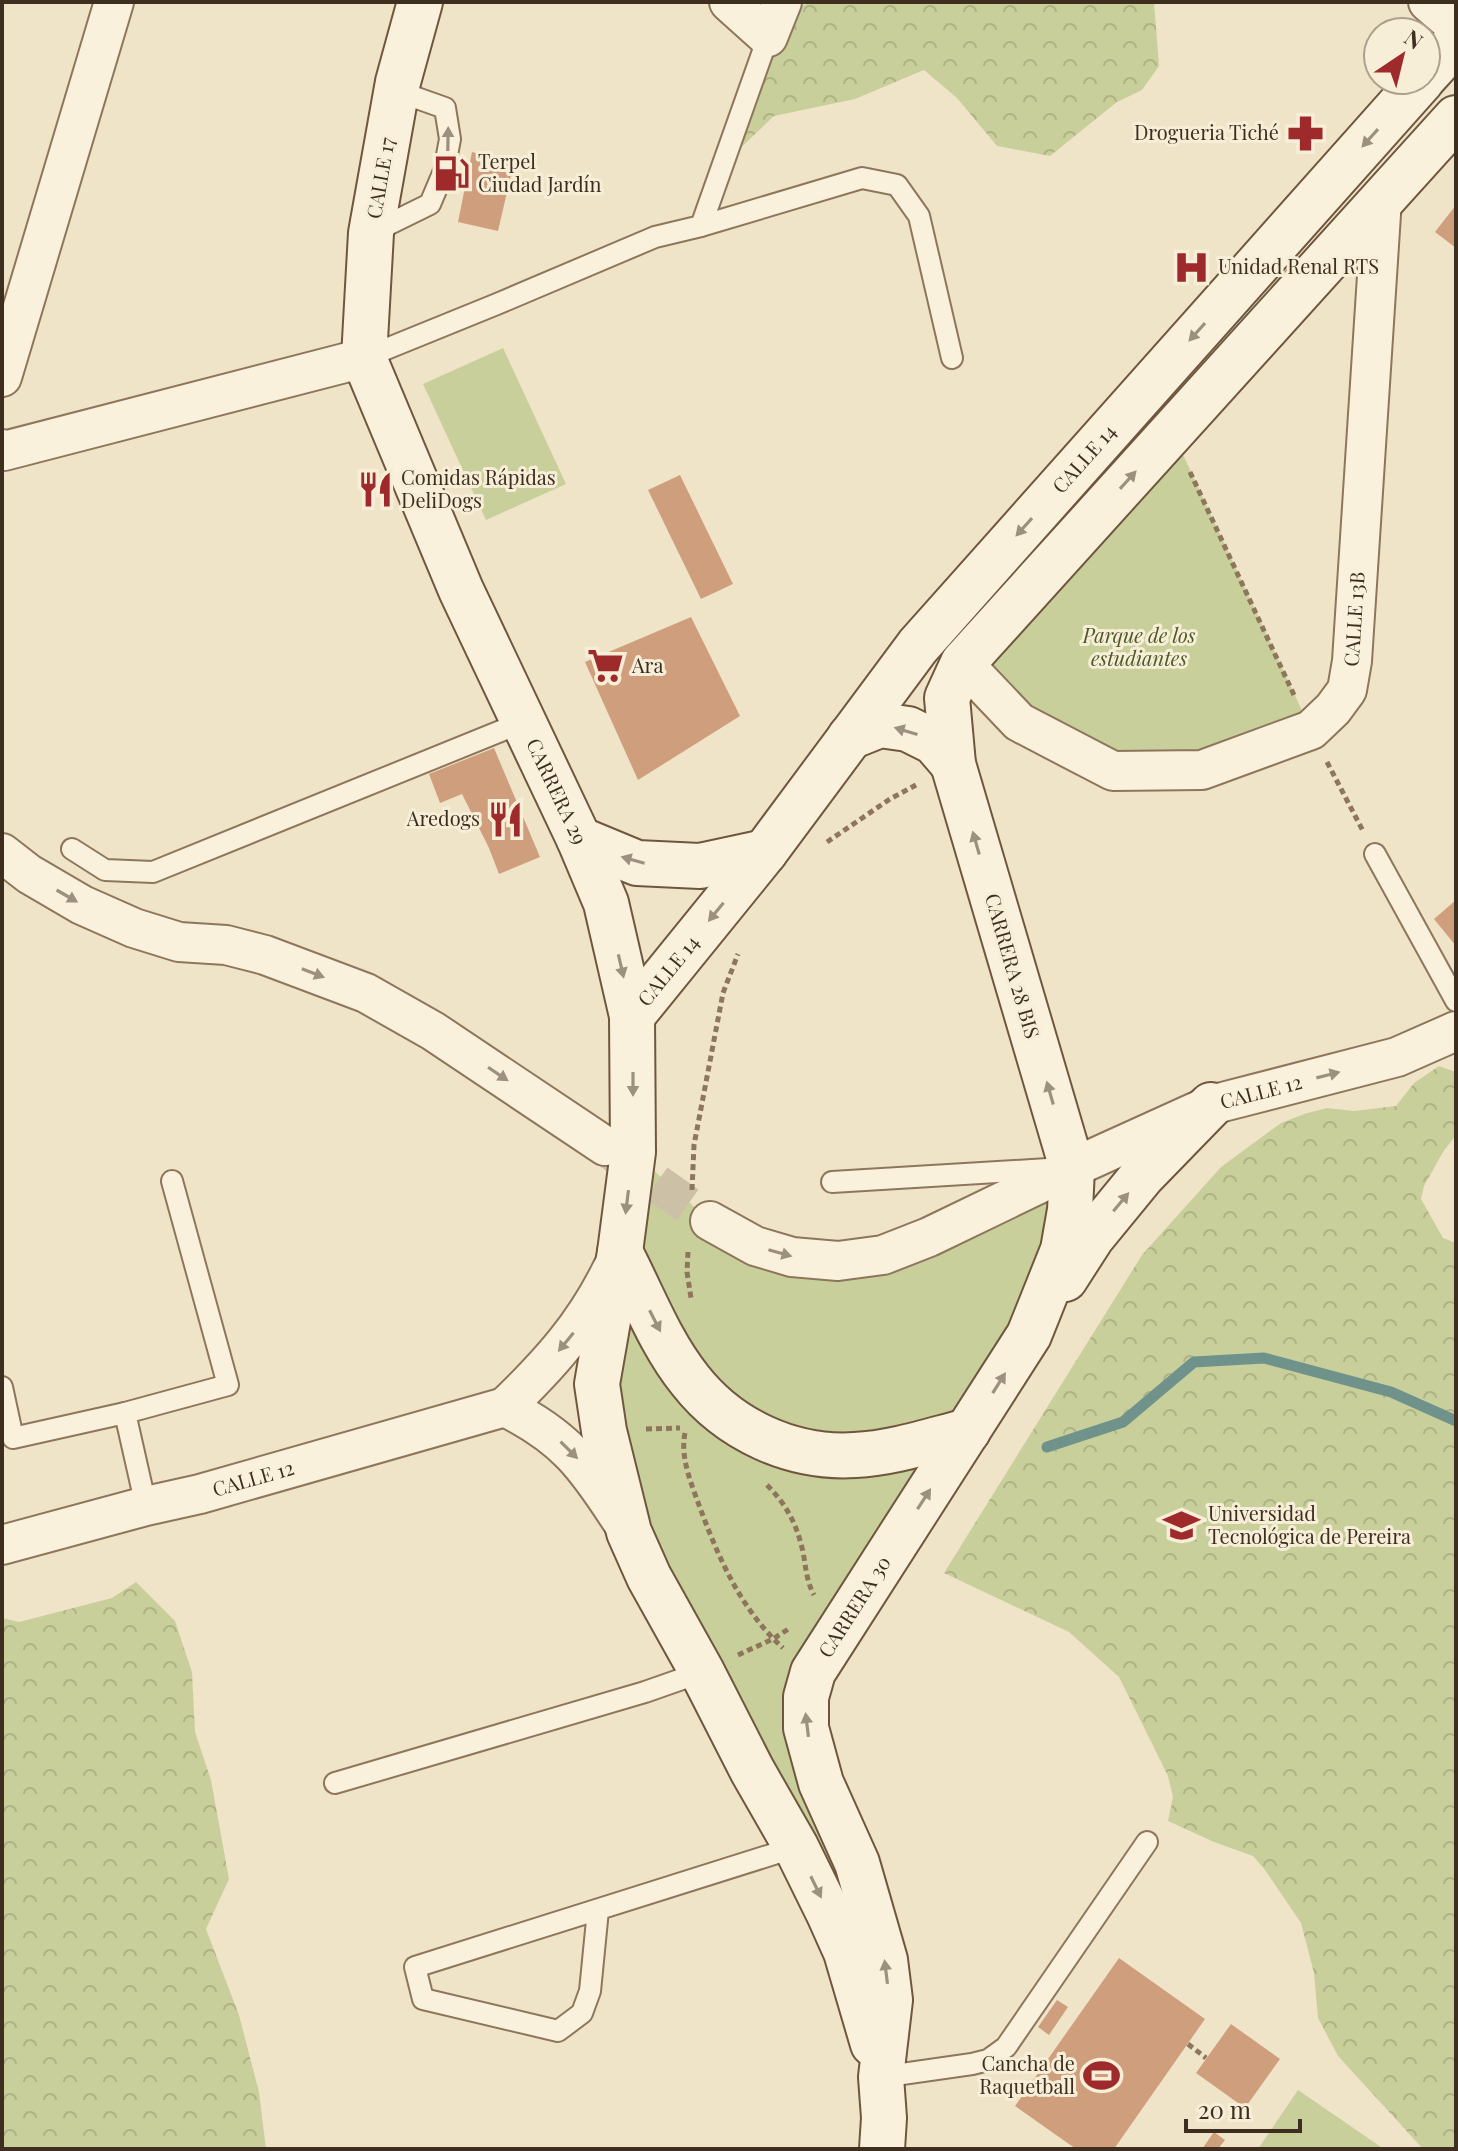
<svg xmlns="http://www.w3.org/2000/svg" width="1458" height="2151" font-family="'Playfair Display',serif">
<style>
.forest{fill:url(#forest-crowns)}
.park{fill:#c9cf9b}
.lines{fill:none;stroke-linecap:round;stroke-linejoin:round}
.stream{stroke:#6f938a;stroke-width:11}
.building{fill:#cf9f7d}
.street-tunnel{stroke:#ccc0a6;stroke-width:38;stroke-dasharray:38 19;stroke-linecap:butt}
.lane-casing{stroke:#8d765c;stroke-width:24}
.street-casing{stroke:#8d765c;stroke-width:42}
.secondary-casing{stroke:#6f573f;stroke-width:48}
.path{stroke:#8d765c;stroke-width:5;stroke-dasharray:6 4;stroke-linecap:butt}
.lane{stroke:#faf1dc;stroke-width:20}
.street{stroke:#faf1dc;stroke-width:38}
.secondary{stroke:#faf1dc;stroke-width:44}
.oneway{fill:#9c907e}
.labels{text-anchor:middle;stroke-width:6;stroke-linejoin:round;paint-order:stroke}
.poi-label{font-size:20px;fill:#3d2e20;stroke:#f7eed8;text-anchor:start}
.street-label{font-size:20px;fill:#3d2e20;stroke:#f7eed8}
.park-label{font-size:20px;font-style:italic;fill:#4d5a26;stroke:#f7eed8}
</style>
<defs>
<pattern id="forest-crowns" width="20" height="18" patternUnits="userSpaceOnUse" patternTransform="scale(2)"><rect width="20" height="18" fill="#c9cf9b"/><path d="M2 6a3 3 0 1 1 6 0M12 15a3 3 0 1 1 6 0" fill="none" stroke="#aeb285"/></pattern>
</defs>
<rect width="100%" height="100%" fill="#f0e4c8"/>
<g class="forest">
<polygon points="811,2 1154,2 1159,66 1142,90 1117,102 1050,156 997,146 957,98 924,70 855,99 774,116 709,178 725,126 763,32 790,11"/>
<polygon points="1439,1066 1456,1072 1456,1135 1443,1152 1424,1186 1421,1199 1443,1238 1456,1243 1456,2149 1423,2149 1338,2056 1318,2018 1314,1973 1301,1923 1265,1870 1253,1856 1214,1842 1168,1821 1173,1797 1168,1776 1119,1677 1069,1632 944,1573 1142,1255 1221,1167 1281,1123 1304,1114 1327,1108 1354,1111 1396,1106 1414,1083"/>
<polygon points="136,1582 175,1621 192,1672 195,1732 211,1780 229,1879 206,1929 239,2015 259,2092 266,2149 2,2149 2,1618 19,1622 112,1598"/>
</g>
<g class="park">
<polygon points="503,348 566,484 486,520 423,384"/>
<polygon points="1172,431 1311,730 1113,771 963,663"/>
<polygon points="633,1152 710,1221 838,1261 1072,1168 1063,1250 813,1672 890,2000 649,1577 606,1323"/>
<polygon points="1298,2090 1384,2149 1258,2149"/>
</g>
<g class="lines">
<polyline class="stream" points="1047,1447 1123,1422 1194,1362 1264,1358 1391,1392 1456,1421"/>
</g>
<g class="building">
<polygon points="472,152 514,162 498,231 458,222"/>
<polygon points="1456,205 1456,248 1435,232"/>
<polygon points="680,475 733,584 701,599 648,490"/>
<polygon points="691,617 740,716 638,780 585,662"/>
<polygon points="494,748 540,857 499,874 489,848 462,794 440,803 429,774"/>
<polygon points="1456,900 1456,946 1434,919"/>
<polygon points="1119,1958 1205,2019 1114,2149 1076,2149 1015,2106"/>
<polygon points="1057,2000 1068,2007 1049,2035 1038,2027"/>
<polygon points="1231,2024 1280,2059 1245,2108 1196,2073"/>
<polygon points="1214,2132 1225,2140 1218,2149 1202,2149"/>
</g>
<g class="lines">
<polyline class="street-tunnel" points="610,1150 710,1221"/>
<defs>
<g id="lane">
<polyline points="701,226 862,178 897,185 919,216 952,358"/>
<polyline points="371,233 430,204 444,171 450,139 445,108 397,91"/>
<polyline points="364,358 497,304 655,237 701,226 768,37"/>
<polyline points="72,849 105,870 153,872 523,722"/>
<polyline points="1375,854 1456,1001"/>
<polyline points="832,1182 1048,1169"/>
<polyline points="2,1387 13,1438 125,1413 146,1506"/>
<polyline points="125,1413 228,1385 172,1181"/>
<polyline points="335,1783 645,1692 702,1672"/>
<polyline points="598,1910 590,1991 582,2013 558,2031 423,1999 415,1967 796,1847"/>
<polyline points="881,2077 972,2064 988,2060 1006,2047 1147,1842"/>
</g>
<g id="street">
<polyline points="729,2 768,37 782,2"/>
<polyline points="1428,2 1456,26"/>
<polyline points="2,377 114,2"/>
<polyline points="2,449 4,451 364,358"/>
<path id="s1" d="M963,663L1019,722L1113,771L1202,770L1311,730L1333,709L1347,690L1352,661L1382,199"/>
<polyline points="2,853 29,874 82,905 134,928 179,942 226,945 265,955 366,993 433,1031 605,1146"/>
<path id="s2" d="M710,1221L755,1246L792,1257L838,1261L883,1255L929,1237L1072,1168L1211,1105L1397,1057L1456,1031"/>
<path d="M505,1407C565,1437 585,1464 621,1520"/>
<path id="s3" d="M2,1545L146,1506L200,1494L505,1407C549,1365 585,1325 612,1269"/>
</g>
<g id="secondary">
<path id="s4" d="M420,2L398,82L371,233L364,358L461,590L579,839L606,903L632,1016L633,1152L620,1252L597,1384L604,1431L629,1532L649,1577L702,1672L752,1770L796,1847L829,1914L846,1952L873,2044"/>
<polyline points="1426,75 1456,42"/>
<polyline points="850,737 880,725 908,729 934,742 953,764"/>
<polyline points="579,839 637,863 700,866 765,852"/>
<path id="s5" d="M632,1016L765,852L918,646L1422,80"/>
<path d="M620,1252C642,1294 660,1343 690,1380C729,1430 792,1459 855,1455C894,1453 932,1440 968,1431"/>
<polyline points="1065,1279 1092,1237 1142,1176 1211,1105"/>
<path id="s6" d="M882,2149L884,2118L881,2077L890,2000L885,1960L857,1863L821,1783L806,1728V1697L813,1672L1029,1335L1063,1250L1070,1210L1072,1168L953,764L947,698L963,663L1456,118"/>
</g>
</defs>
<use href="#lane" class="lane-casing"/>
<use href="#street" class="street-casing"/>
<use href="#secondary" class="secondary-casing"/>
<g class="path">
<polyline points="1190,472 1294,695"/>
<polyline points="1327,762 1363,831"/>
<polyline points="827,842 890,799 916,785"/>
<polyline points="692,1190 694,1145 723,993 738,954"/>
<polyline points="688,1252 687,1272 691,1298"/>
<polyline points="646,1429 680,1428"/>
<path d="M685,1433C680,1457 691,1483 699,1505C718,1557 741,1610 783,1648"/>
<path d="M767,1485C787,1505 797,1525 803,1552C806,1567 806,1580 814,1595"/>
<polyline points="738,1655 773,1639 790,1628"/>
<polyline points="1188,2044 1206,2058"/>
</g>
<use href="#lane" class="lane"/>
<use href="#street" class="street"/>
<use href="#secondary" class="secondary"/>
</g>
<defs><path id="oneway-solid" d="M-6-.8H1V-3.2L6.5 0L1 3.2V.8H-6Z" transform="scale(2)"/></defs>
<g class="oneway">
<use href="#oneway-solid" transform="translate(1370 138) rotate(132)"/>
<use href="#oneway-solid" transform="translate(448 139) rotate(-89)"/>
<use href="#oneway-solid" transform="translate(1197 332) rotate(132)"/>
<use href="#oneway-solid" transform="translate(1128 480) rotate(-48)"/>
<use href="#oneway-solid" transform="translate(1024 527) rotate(132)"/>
<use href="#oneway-solid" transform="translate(906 731) rotate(-163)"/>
<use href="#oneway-solid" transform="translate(976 843) rotate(-106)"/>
<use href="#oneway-solid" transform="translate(633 860) rotate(-164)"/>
<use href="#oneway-solid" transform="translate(67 896) rotate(30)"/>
<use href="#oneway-solid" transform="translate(716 912) rotate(129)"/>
<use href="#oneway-solid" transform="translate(621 966) rotate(77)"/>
<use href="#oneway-solid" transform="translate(313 973) rotate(21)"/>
<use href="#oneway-solid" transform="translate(498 1074) rotate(34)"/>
<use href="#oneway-solid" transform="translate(1328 1075) rotate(-14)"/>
<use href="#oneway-solid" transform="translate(633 1084) rotate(90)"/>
<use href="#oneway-solid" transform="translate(1050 1093) rotate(-106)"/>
<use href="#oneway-solid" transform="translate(627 1202) rotate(97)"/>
<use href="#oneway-solid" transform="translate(1121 1202) rotate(-50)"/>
<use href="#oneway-solid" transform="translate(780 1253) rotate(16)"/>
<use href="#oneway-solid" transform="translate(655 1321) rotate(63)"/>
<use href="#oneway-solid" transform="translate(566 1342) rotate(129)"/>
<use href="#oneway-solid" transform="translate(999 1383) rotate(-58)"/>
<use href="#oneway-solid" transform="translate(569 1450) rotate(45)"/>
<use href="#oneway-solid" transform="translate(924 1499) rotate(-57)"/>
<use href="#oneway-solid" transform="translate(807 1725) rotate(-97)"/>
<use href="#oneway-solid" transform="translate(816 1887) rotate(64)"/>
<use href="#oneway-solid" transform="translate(886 1972) rotate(-97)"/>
</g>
<defs>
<symbol id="pharmacy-bare" viewBox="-9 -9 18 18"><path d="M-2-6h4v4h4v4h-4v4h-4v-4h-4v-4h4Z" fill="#9e2a2b" stroke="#f7eed8" stroke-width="2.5" paint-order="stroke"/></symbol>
<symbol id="fuel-bare" viewBox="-9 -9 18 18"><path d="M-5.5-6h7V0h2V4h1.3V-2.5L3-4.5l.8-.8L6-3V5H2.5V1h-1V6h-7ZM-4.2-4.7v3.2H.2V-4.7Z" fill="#9e2a2b" stroke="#f7eed8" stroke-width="2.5" paint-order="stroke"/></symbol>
<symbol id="hospital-bare" viewBox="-9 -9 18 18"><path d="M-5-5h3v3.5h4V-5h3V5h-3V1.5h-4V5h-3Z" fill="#9e2a2b" stroke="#f7eed8" stroke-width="2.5" paint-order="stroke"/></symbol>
<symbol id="restaurant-bare" viewBox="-9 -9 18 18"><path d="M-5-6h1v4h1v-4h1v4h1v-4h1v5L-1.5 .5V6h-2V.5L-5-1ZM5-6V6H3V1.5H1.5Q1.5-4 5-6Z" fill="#9e2a2b" stroke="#f7eed8" stroke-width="2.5" paint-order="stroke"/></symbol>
<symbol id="supermarket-bare" viewBox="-9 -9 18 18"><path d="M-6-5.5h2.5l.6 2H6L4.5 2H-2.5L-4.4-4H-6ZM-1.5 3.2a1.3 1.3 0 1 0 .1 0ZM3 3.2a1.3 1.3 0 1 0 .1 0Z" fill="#9e2a2b" stroke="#f7eed8" stroke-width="2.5" paint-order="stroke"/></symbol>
<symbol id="university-bare" viewBox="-9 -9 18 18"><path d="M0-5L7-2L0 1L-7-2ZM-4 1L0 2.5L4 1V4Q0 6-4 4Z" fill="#9e2a2b" stroke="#f7eed8" stroke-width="2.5" paint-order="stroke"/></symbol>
<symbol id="stadium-bare" viewBox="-9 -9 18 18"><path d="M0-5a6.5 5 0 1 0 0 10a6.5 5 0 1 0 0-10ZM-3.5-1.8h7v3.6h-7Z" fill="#9e2a2b" stroke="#f7eed8" stroke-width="2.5" paint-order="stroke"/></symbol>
</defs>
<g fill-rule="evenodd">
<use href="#pharmacy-bare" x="1280" y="108" width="51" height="51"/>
<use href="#fuel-bare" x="426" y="148" width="51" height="51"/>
<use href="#hospital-bare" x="1166" y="242" width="51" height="51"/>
<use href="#restaurant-bare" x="350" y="464" width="51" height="51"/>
<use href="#supermarket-bare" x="580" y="640" width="51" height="51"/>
<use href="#restaurant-bare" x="480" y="794" width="51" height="51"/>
<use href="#university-bare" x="1156" y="1500" width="51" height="51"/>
<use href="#stadium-bare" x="1076" y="2050" width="51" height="51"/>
</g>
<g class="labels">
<g class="poi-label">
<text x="1279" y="140" text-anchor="end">Drogueria Tiché</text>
<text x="478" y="169">Terpel<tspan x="478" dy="23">Ciudad Jardín</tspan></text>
<text x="1218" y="274">Unidad Renal RTS</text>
<text x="401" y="485">Comidas Rápidas<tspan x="401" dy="23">DeliDogs</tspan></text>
<text x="632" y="673">Ara</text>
<text x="480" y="826" text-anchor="end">Aredogs</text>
<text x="1208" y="1521">Universidad<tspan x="1208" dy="23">Tecnológica de Pereira</tspan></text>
<text x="1075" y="2071" text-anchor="end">Cancha de<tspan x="1075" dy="23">Raquetball</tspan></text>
</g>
<g class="street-label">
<text transform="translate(381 178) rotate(-80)" y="7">CALLE 17</text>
<text dy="7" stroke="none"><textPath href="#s5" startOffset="718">CALLE 14</textPath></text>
<text dy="7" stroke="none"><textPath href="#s1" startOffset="518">CALLE 13B</textPath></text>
<text dy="7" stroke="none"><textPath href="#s4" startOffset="836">CARRERA 29</textPath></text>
<text transform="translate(1012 966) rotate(74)" y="7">CARRERA 28 BIS</text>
<text dy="7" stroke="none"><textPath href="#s5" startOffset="58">CALLE 14</textPath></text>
<text dy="7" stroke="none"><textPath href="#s2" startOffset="594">CALLE 12</textPath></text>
<text dy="7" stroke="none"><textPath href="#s3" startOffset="260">CALLE 12</textPath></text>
<text dy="7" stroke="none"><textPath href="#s6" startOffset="570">CARRERA 30</textPath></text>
</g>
<g class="park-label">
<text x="1139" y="643">Parque de los<tspan x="1139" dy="23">estudiantes</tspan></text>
</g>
</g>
<rect width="1458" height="2151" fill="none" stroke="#3d2e20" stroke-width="8"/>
<g transform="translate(1402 56) rotate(35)"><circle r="38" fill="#f7eed8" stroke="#ada18e" stroke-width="2"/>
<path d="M0-6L14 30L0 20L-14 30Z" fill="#9e2a2b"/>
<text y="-12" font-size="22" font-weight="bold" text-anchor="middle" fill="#3d2e20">N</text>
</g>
<path d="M1186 2119v12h114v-12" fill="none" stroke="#3d2e20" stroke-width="4"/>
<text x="1198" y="2119" font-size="24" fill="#3d2e20" stroke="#f7eed8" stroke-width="6" paint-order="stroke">20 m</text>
</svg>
